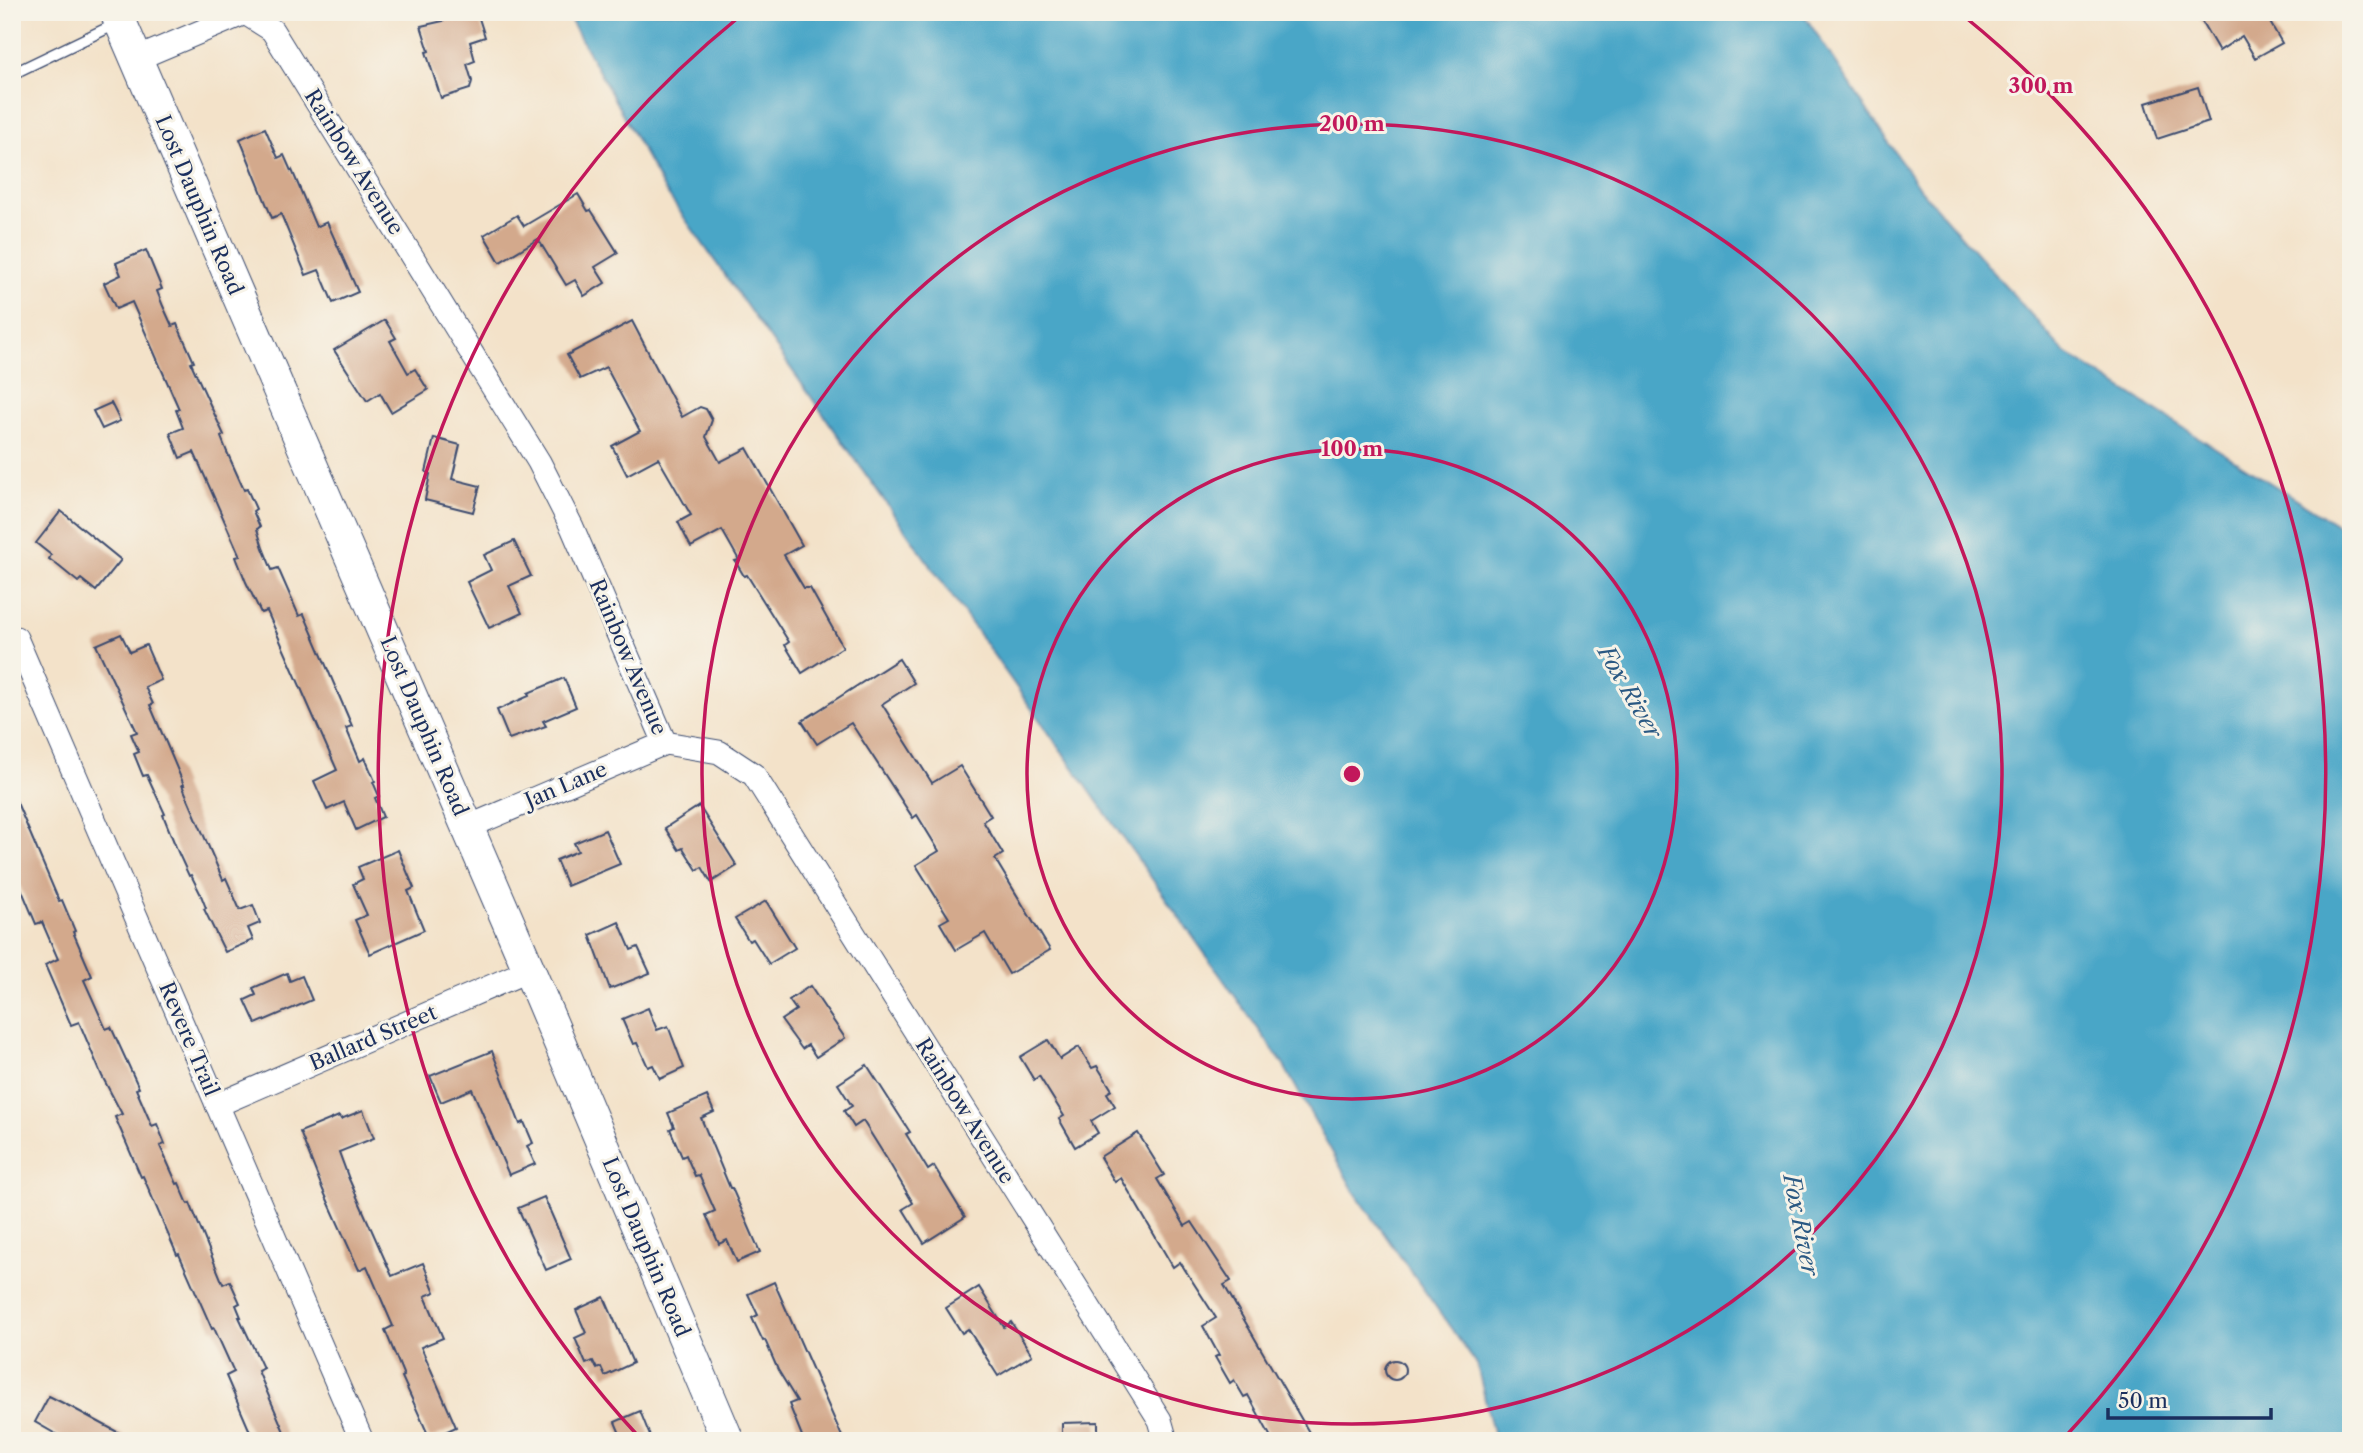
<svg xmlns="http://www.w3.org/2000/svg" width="2363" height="1453" font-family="'Libre Caslon Text',serif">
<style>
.water{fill:#49a6c7;stroke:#326a92;stroke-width:2}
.building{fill:#d3a98c}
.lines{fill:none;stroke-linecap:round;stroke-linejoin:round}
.lane-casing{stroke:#3b4a6e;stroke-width:13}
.street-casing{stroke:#3b4a6e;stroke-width:25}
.secondary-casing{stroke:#3b4a6e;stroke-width:34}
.lane{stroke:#fff;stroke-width:10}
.street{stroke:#fff;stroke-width:23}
.secondary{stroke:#fff;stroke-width:32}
.ring{fill:none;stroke:#c2185b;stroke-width:3.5}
.labels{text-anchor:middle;stroke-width:6;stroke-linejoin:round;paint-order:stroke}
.street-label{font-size:21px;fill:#1b2f5e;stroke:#f7f3e8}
.water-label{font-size:23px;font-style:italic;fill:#2b5983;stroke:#f7f3e8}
.centre{fill:#c2185b;stroke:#f7f3e8;stroke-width:3.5}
.ring-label{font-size:21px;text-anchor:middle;font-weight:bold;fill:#c2185b;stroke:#f7f3e8;stroke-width:6;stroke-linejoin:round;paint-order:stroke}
</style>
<rect width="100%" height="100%" fill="#f7f3e8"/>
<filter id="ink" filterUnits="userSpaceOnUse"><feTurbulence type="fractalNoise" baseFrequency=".0143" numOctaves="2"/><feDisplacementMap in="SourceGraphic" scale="14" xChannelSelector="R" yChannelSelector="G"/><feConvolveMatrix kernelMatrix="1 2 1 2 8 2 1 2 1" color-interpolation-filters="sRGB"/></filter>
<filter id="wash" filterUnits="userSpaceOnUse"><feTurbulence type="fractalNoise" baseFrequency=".00686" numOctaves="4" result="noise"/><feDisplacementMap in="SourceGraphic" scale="28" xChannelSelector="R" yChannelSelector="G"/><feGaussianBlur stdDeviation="1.57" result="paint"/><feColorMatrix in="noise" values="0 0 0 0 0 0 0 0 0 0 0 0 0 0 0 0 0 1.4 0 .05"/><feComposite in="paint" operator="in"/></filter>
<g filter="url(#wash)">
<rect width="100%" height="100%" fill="#f3e2c9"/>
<polygon class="water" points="566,12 1802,12 1919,188 2064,352 2340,527 2351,551 2351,1441 1495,1441 1477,1365 1354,1191 1283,1064 664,189"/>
<g id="blocks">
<g class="building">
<polygon points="440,12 477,12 485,37 470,42 475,61 467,64 472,81 470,89 441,98 426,52 429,51 421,26 443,21"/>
<polygon points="2196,12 2264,12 2282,43 2255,58 2242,36 2219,51"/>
<polygon points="2198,87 2209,122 2157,139 2146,103"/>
<polygon points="265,128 278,158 284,155 291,171 292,170 316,227 327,222 358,292 333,303 319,270 306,275 281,214 272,218 240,139"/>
<polygon points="578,194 588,211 591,210 618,253 595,267 605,283 584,296 575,280 566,285 538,239 500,262 484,235 517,215 524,226"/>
<polygon points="146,250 162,289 157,291 163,306 172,326 177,324 194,362 191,363 224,435 221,437 227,452 244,490 247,489 256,509 253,511 260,527 257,529 263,548 272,570 278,568 299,616 304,614 352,726 346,728 360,761 365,758 375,781 373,782 379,796 375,798 383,817 356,830 344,802 327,810 314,781 337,770 267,611 261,613 246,582 236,557 240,556 194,452 180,458 170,433 183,428 176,410 179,409 132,302 116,309 104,283 121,275 116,263"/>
<polygon points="385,320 396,338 390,341 408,373 415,369 428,390 391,412 380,393 367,401 334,350"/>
<polygon points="632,321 682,417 700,407 706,409 712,420 706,437 720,462 747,448 802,545 784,555 804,588 810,588 843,647 802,673 785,645 789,642 747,575 744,576 735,561 739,560 722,530 691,547 678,522 691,515 658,458 627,475 612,446 640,431 606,367 580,379 567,355"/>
<polygon points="111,403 120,421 102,429 93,411"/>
<polygon points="434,438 460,445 452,479 480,486 473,512 425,500 430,474 426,472"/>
<polygon points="61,511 121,560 96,591 81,579 78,582 56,564 49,559 51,555 36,543"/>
<polygon points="514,541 531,576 509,586 522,613 489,628 467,582 491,570 484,555"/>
<polygon points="121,634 130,652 146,645 161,680 145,687 153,704 150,705 184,785 182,785 223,880 226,878 240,910 253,905 260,923 248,928 253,940 225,952 204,909 206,908 200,893 191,875 189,876 178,852 163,815 165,814 147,775 143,776 134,754 139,752 131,734 137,732 96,645"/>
<polygon points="899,659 914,683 882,704 932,783 960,766 991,816 983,821 1003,854 995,859 1050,950 1009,974 985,933 956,950 940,923 949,918 916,865 939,851 917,815 913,818 851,723 817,744 802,721"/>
<polygon points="564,678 576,707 543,721 546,726 509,739 497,710 529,696 528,693"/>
<polygon points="12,791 59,901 62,900 75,931 73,932 92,976 84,980 106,1029 111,1027 139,1088 136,1089 152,1126 157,1124 165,1144 160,1146 177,1184 179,1183 188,1204 190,1203 223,1284 230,1281 240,1303 236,1305 241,1317 239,1317 263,1368 258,1371 288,1441 254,1441 226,1376 234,1372 214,1328 212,1329 179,1254 177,1255 143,1176 141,1177 115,1117 122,1114 102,1076 79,1022 71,1025 45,965 58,959 42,922 36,924 12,867"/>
<polygon points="699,806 737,866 711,882 702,867 697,870 683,848 679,850 665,828"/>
<polygon points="605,830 620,864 567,886 556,860 578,851 574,843"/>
<polygon points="398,850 414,888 408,891 424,930 370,954 355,920 367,915 353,884 363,879 358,867"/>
<polygon points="766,901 795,948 769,964 753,939 749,941 735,919"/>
<polygon points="619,922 631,950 638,947 650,973 610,989 590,935"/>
<polygon points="287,973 290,981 302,976 312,1000 256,1024 245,1000 256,995 253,988"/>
<polygon points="810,986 845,1038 816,1057 808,1045 802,1049 781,1020 796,1010 789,1000"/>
<polygon points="648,1008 657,1030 668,1026 684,1068 660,1079 653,1065 648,1067 637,1043 633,1044 622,1019"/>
<polygon points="1048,1040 1060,1059 1079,1047 1092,1068 1097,1066 1112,1090 1107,1093 1115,1106 1091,1121 1098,1133 1075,1147 1059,1119 1064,1116 1039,1076 1034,1080 1020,1057"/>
<polygon points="492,1051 520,1124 524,1122 533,1143 527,1146 535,1164 509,1175 472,1089 441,1102 430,1076"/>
<polygon points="867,1065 910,1132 906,1134 928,1170 934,1166 965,1217 924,1243 903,1209 913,1203 890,1164 863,1121 854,1127 844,1111 852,1106 838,1084"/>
<polygon points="707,1096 714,1112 701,1118 730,1188 732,1188 760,1252 737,1262 727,1240 719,1244 706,1215 715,1211 699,1175 695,1176 686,1155 682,1157 670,1129 674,1127 668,1113"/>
<polygon points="363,1110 374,1138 339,1152 349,1179 392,1276 423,1263 435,1292 425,1296 443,1338 421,1347 456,1427 430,1439 402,1377 404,1376 385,1330 393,1326 367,1266 359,1270 323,1190 300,1132 339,1116 341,1119"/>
<polygon points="1138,1133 1164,1175 1157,1179 1185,1226 1192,1222 1231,1281 1224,1285 1314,1441 1273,1441 1248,1395 1244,1397 1234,1380 1230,1383 1215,1357 1219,1355 1203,1326 1216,1318 1180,1262 1173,1267 1121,1178 1115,1182 1100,1157"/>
<polygon points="544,1197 571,1259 546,1270 518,1208"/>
<polygon points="774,1282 815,1375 844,1441 804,1441 789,1404 797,1401 778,1370 765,1340 763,1341 752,1318 758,1315 748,1294"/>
<polygon points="979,1287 1004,1327 1011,1322 1032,1355 998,1376 968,1329 962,1333 946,1308"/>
<polygon points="604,1297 633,1363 605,1376 601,1367 597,1369 593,1361 586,1364 575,1338 586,1333 576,1310"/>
<circle cx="1395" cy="1370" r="10"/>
<polygon points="49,1396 71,1407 134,1441 68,1441 35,1422"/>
<polygon points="640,1411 652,1441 623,1441 615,1422"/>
<polygon points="1098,1422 1098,1441 1062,1441 1062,1423"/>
</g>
</g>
</g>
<g filter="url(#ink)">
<use href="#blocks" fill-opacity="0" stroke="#3b4a6e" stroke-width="2"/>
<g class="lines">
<defs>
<polyline id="lane" points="12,74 118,23"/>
<g id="street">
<polyline points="136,59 245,13 272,30 539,462 572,527 665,743"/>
<polyline points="12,640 16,638 362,1441"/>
<polyline points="665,743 719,752 754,775 1160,1420 1166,1441"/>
<polyline points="468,827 665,743"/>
<polyline points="217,1105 529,970"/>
</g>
<polyline id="secondary" points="116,12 529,970 728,1441"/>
</defs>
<use href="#lane" class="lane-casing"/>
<use href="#street" class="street-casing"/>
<use href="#secondary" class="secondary-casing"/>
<use href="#lane" class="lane"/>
<use href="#street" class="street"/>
<use href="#secondary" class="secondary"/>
</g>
</g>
<g class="ring">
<circle cx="1352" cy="774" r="325"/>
<circle cx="1352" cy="774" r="650"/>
<path d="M640 1438A974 974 0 0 1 739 17M1965 17A974 974 0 0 1 2064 1438"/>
</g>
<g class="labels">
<g class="street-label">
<text transform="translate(354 162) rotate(58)" y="7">Rainbow Avenue</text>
<text transform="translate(199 205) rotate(67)" y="7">Lost Dauphin Road</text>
<text transform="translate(628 657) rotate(67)" y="7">Rainbow Avenue</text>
<text transform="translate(424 726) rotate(67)" y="7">Lost Dauphin Road</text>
<text transform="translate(566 785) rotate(-23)" y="7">Jan Lane</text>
<text transform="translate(373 1038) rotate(-23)" y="7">Ballard Street</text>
<text transform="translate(189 1039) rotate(67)" y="7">Revere Trail</text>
<text transform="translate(965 1111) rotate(58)" y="7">Rainbow Avenue</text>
<text transform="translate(646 1247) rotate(67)" y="7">Lost Dauphin Road</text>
</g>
<g class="water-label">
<text transform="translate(1630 692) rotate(60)" y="8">Fox River</text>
<text transform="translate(1801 1225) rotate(79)" y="8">Fox River</text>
</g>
</g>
<circle cx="1352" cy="774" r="10" class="centre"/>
<g class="ring-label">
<text x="2041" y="93">300 m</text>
<text x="1352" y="131">200 m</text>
<text x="1352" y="456">100 m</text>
</g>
<rect width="2363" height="1453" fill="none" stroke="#f7f3e8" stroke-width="42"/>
<path d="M2108 1408v10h163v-10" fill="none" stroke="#1b2f5e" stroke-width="3.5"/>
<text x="2118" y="1408" font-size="21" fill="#1b2f5e" stroke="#f7f3e8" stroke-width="5" paint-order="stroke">50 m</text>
</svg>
